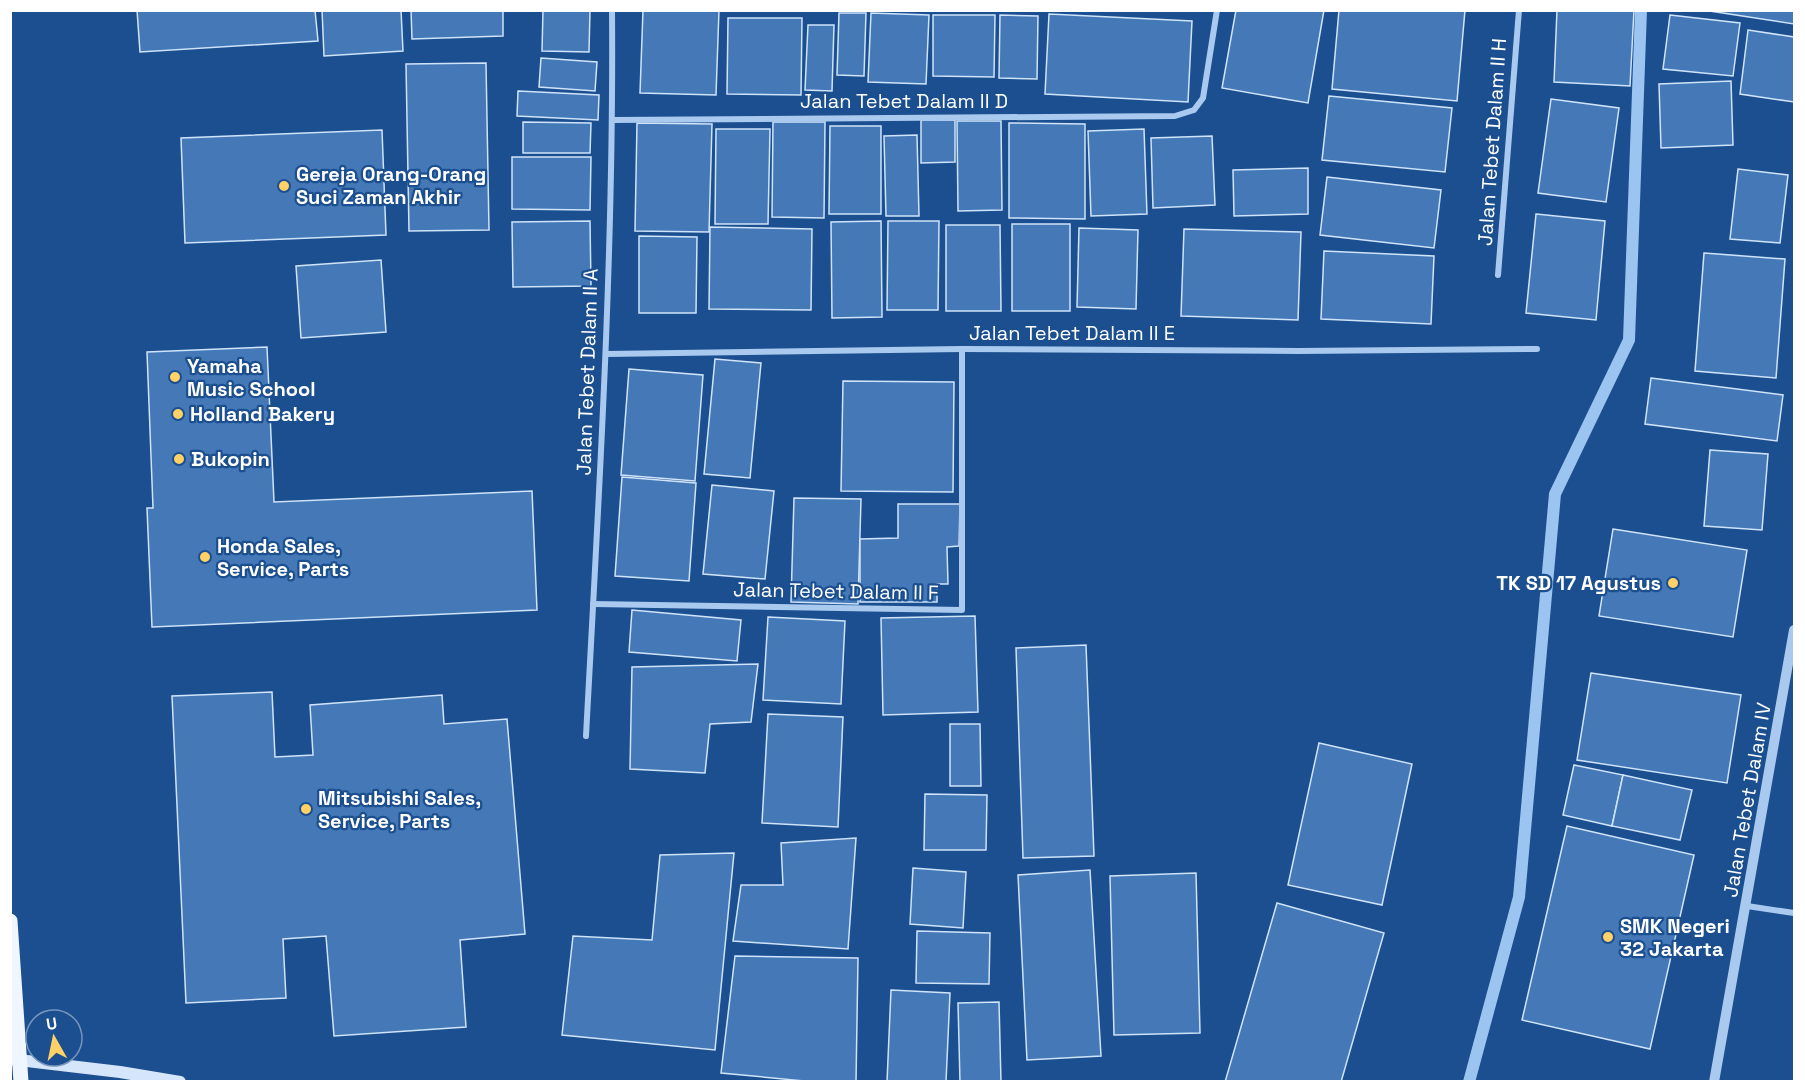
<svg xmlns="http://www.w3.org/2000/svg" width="1805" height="1092" font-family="'Space Grotesk',sans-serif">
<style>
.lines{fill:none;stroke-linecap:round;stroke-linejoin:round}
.stream{stroke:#9cc4f0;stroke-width:12}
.building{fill:#4478b7;stroke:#cfe3fa;stroke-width:1.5}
.minor{stroke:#a9c9ee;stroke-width:6}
.tertiary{stroke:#a9c9ee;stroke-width:10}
.secondary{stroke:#d6e6fa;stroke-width:12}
.primary{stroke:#f0f6ff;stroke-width:15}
.poi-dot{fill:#ffd166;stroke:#1b4f8f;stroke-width:2}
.labels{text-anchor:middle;stroke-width:4.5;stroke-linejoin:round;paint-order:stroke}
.street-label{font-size:20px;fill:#fff;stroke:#1b4f8f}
.poi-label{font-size:20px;font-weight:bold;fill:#fff;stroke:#1b4f8f;text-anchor:start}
</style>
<rect width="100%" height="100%" fill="#1b4f8f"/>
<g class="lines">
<polyline class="stream" points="1469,1082 1519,897 1555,494 1629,340 1641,10"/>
</g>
<g class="building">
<polygon points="137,10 315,10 318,41 140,52"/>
<polygon points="322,10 401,10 403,51 324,56"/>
<polygon points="411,10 503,10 503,36 412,39"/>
<polygon points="543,10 590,10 589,52 542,51"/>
<polygon points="643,10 719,10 716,95 640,93"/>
<polygon points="1236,10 1324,10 1308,103 1222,88"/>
<polygon points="1339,10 1465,10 1457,101 1332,89"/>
<polygon points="1557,10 1634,10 1630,86 1554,82"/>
<polygon points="1703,10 1794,10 1794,24"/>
<polygon points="839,13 866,13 864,76 837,75"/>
<polygon points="871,13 929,15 926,84 868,82"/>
<polygon points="1049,14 1192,21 1188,102 1045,94"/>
<polygon points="933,15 995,15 994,77 933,76"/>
<polygon points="1000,15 1038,16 1037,79 999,78"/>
<polygon points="1670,15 1740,23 1733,76 1663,69"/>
<polygon points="728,18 802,18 801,95 727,94"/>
<polygon points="808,25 834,25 832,91 805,90"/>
<polygon points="1748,30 1794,37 1794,102 1740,94"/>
<polygon points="541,58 597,62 595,91 539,87"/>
<polygon points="486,63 489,230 409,231 406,64"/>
<polygon points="1731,81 1733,145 1661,148 1659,84"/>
<polygon points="518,91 599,95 598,120 517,116"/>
<polygon points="1329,96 1452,108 1445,172 1322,160"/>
<polygon points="1551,99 1619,108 1606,202 1538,193"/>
<polygon points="921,120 955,120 955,162 921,163"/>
<polygon points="957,121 1001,121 1002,210 958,211"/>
<polygon points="523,122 591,123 590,153 523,153"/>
<polygon points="773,122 825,122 824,218 772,217"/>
<polygon points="637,123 712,124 709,232 635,231"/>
<polygon points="1009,123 1085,124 1085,219 1009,218"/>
<polygon points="830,126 881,126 881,214 829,214"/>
<polygon points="716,129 770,129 768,224 715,224"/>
<polygon points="1144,129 1147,214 1091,216 1088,131"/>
<polygon points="382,130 386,235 185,243 181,138"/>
<polygon points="917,135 919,216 886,216 884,136"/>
<polygon points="1212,136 1215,205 1153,208 1151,138"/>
<polygon points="512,157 591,157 590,210 512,209"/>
<polygon points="1308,168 1308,214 1234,216 1233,170"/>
<polygon points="1738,169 1788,175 1780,243 1730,239"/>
<polygon points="1327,177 1441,190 1434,248 1320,235"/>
<polygon points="1536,214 1605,221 1596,320 1526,313"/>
<polygon points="590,221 591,286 513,287 512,222"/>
<polygon points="881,221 882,317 832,318 831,222"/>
<polygon points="888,221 939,221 938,310 887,310"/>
<rect x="1012" y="224" width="58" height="87"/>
<polygon points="946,225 1000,225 1001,311 946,311"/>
<polygon points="710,227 812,229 811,310 709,309"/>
<polygon points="1079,228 1138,230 1136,309 1077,307"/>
<polygon points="1184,229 1301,232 1298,320 1181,316"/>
<polygon points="639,236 697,237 696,313 639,313"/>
<polygon points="1324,251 1434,256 1431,324 1321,319"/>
<polygon points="1704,253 1785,259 1776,378 1695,371"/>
<polygon points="381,260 386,332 301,338 296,266"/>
<polygon points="267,347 274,502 532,491 537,610 152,627 147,508 153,508 147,352"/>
<polygon points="715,359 761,363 750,478 704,474"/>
<polygon points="629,369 703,375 695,481 621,475"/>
<polygon points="1651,378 1783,395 1777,441 1645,424"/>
<polygon points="843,381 954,382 953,492 841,491"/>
<polygon points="1710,450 1768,454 1762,530 1704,526"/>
<polygon points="622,477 696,483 689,581 615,576"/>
<polygon points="712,485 774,491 765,579 703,574"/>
<polygon points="794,498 861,499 858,604 791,602"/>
<polygon points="898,504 960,504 959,546 947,547 948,584 937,584 937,602 860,602 860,539 898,538"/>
<polygon points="1613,529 1747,550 1733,637 1599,616"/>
<polygon points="632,610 741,620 737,661 629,652"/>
<polygon points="975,616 978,712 883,715 881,618"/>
<polygon points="768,617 845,621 841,704 763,700"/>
<polygon points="1086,645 1094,856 1023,858 1016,648"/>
<polygon points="758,664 751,722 710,724 705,773 630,769 632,667"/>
<polygon points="1591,673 1741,695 1727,783 1577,760"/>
<polygon points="272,692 275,757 313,755 310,705 442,695 444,724 507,719 525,934 460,940 466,1027 334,1036 326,936 283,939 286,998 186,1003 172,696"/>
<polygon points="768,714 843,717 838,827 762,823"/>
<polygon points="950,724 980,724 981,786 950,786"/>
<polygon points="1319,743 1412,764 1382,905 1288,885"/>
<polygon points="1574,765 1623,775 1612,826 1563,815"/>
<polygon points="1623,775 1692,790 1680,840 1612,826"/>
<polygon points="925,794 987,795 986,850 924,850"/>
<polygon points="1567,826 1694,855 1650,1049 1522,1020"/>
<polygon points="856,838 848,949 733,941 741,885 783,885 781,843"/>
<polygon points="734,853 715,1050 562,1035 573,936 652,940 660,855"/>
<polygon points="913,868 966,872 963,928 910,924"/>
<polygon points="1090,870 1101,1056 1027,1060 1018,875"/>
<polygon points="1196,873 1200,1033 1114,1035 1110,876"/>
<polygon points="1277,903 1384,933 1341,1082 1225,1082"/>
<polygon points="917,931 990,933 989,984 916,983"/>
<polygon points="735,956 858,958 856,1082 815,1082 721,1073"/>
<polygon points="891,990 950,993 946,1082 887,1082"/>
<polygon points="999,1002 1001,1082 960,1082 958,1003"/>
</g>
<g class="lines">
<g class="minor">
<polyline points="613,120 1175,116 1194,110 1203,98 1217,10"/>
<polyline points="1498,275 1519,10"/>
<polyline points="606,354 962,349 1298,351 1537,349"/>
<polyline points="593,604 962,610 962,349"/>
<path d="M586,736C599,494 614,252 612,10"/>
<polyline points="1747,906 1794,913"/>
</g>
<polyline class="tertiary" points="1714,1082 1794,630"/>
<polyline class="secondary" points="10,1059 120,1072 180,1082"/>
<polyline class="primary" points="10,921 21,1082"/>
</g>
<g class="poi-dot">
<circle cx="284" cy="186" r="6"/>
<circle cx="175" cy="377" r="6"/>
<circle cx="178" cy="414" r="6"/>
<circle cx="179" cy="459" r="6"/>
<circle cx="205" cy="557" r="6"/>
<circle cx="1673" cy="583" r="6"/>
<circle cx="306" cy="809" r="6"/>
<circle cx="1608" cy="937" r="6"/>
</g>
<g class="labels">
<g class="street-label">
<text x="904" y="108">Jalan Tebet Dalam II D</text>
<text transform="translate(1492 142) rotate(-86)" y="7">Jalan Tebet Dalam II H</text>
<text x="1072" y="340">Jalan Tebet Dalam II E</text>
<text transform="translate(587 372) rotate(-88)" y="7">Jalan Tebet Dalam II A</text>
<text transform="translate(836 591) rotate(1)" y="7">Jalan Tebet Dalam II F</text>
<text transform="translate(1747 800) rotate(-80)" y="7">Jalan Tebet Dalam IV</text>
</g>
<g class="poi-label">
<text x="296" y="181">Gereja Orang-Orang<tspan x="296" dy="23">Suci Zaman Akhir</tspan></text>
<text x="187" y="373">Yamaha<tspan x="187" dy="23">Music School</tspan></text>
<text x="190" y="421">Holland Bakery</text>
<text x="191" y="466">Bukopin</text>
<text x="217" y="553">Honda Sales,<tspan x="217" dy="23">Service, Parts</tspan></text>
<text x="1661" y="590" text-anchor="end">TK SD 17 Agustus</text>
<text x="318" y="805">Mitsubishi Sales,<tspan x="318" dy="23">Service, Parts</tspan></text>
<text x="1620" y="933">SMK Negeri<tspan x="1620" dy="23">32 Jakarta</tspan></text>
</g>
</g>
<rect width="1805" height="1092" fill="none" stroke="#ffffff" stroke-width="24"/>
<g transform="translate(54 1038) rotate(351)"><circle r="28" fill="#1b4f8f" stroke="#7695bc" stroke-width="1.5"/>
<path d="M0-4.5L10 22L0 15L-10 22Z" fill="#ffd166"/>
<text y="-9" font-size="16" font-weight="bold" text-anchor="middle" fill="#ffffff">U</text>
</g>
</svg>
